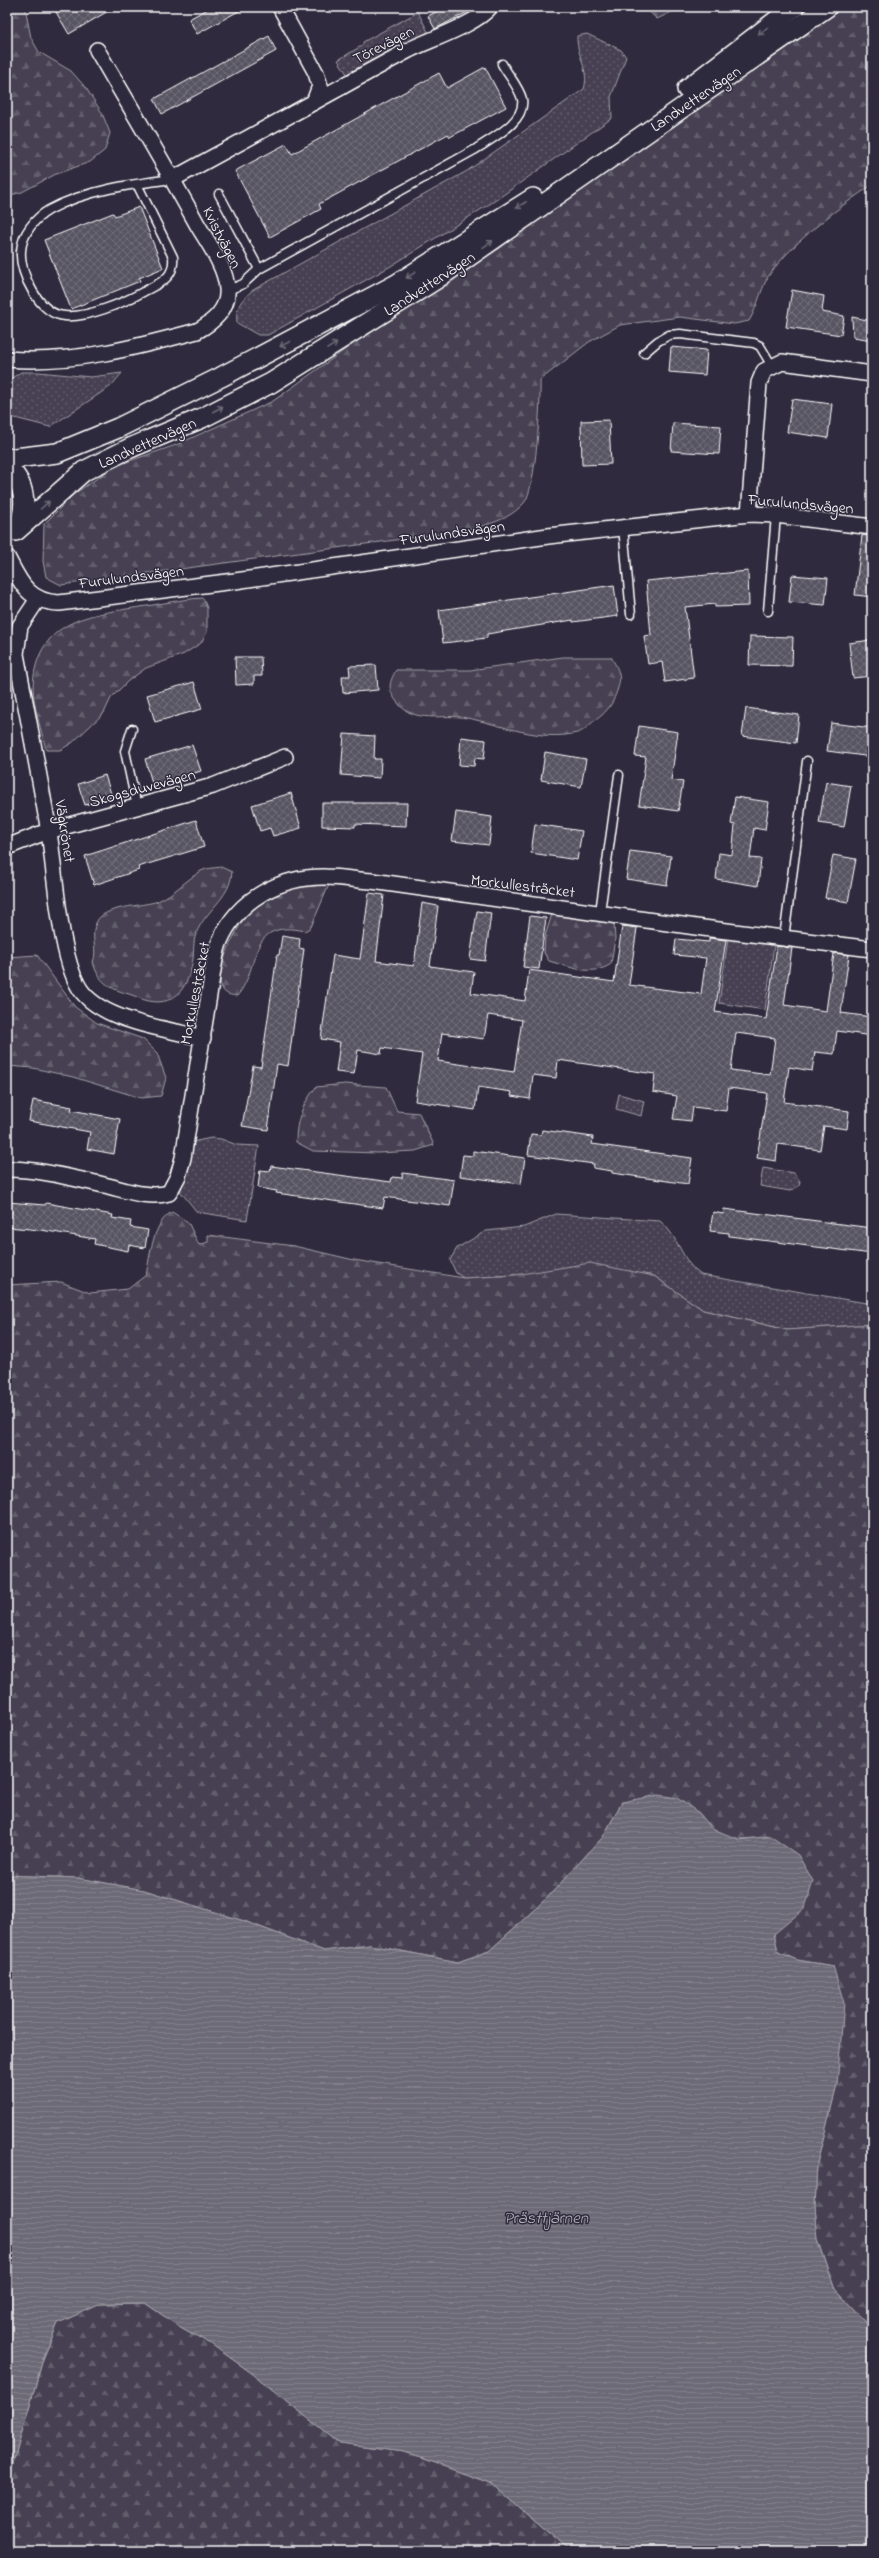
<svg xmlns="http://www.w3.org/2000/svg" width="879" height="2558" font-family="'Indie Flower',sans-serif">
<style>
.green{fill:url(#green-dots);stroke:#a2a0a8}
.forest{fill:url(#forest-firs);stroke:#a2a0a8}
.water{fill:url(#water-rules);stroke:#a7a6ad}
.building{fill:url(#building-cross-hatch);stroke:#fff;fill-rule:evenodd}
.lines{fill:none;stroke-linecap:round;stroke-linejoin:round}
.service-casing{stroke:#fff;stroke-width:11}
.minor-casing{stroke:#fff;stroke-width:18}
.tertiary-casing{stroke:#fff;stroke-width:22}
.service{stroke:#2f2a3d;stroke-width:8}
.minor{stroke:#2f2a3d;stroke-width:15}
.tertiary{stroke:#2f2a3d;stroke-width:19}
.oneway{stroke:#6d6a77}
.labels{text-anchor:middle;stroke-width:3;stroke-linejoin:round;paint-order:stroke}
.street-label{font-size:16px;fill:#fff;stroke:#2f2a3d}
.water-label{font-size:17px;font-style:italic;fill:#b6b4bb;stroke:#2f2a3d}
</style>
<defs>
<pattern id="green-dots" width="8" height="8" patternUnits="userSpaceOnUse"><rect width="8" height="8" fill="#464152"/><path d="M2 2h.1M6 6h.1" fill="none" stroke="#625e6c" stroke-width="1.8" stroke-linecap="round"/></pattern>
<pattern id="forest-firs" width="22" height="20" patternUnits="userSpaceOnUse"><rect width="22" height="20" fill="#464152"/><path d="M5 1l3.5 6h-7zM16 11l3.5 6h-7z" fill="#625e6c"/></pattern>
<pattern id="water-rules" width="6" height="5" patternUnits="userSpaceOnUse"><rect width="6" height="5" fill="#6d6a77"/><path d="M0 2.5h6" fill="none" stroke="#83808b"/></pattern>
<pattern id="building-cross-hatch" width="8" height="8" patternUnits="userSpaceOnUse"><rect width="8" height="8" fill="#595564"/><path d="M0 0l8 8M0 8l8-8" fill="none" stroke="#726e7b"/></pattern>
</defs>
<rect width="100%" height="100%" fill="#2f2a3d"/>
<filter id="ink" filterUnits="userSpaceOnUse"><feTurbulence type="fractalNoise" baseFrequency=".025" numOctaves="2"/><feDisplacementMap in="SourceGraphic" scale="8" xChannelSelector="R" yChannelSelector="G"/><feConvolveMatrix kernelMatrix="1 2 1 2 8 2 1 2 1" color-interpolation-filters="sRGB"/></filter>
<g filter="url(#ink)">
<g class="green">
<polygon points="418,12 428,32 347,74 338,60 363,45 363,42"/>
<path d="M587,34L621,50L626,57L611,97L612,118L496,200L391,266L268,335H258L237,323C235,307 241,300 253,290L467,171L584,89C590,70 576,55 577,36Z"/>
<polygon points="21,372 38,372 91,377 122,373 111,386 50,427 7,416 7,381"/>
<polygon points="729,931 775,938 765,1010 719,1003"/>
<polygon points="619,1094 644,1101 641,1116 616,1109"/>
<polygon points="211,1138 221,1139 237,1145 259,1146 247,1220 197,1212 180,1191 192,1142"/>
<polygon points="763,1168 794,1173 800,1181 799,1186 790,1191 760,1186"/>
<path d="M556,1214L660,1221C679,1236 682,1263 701,1275L872,1304V1324L788,1330L703,1310L654,1276L515,1275L464,1278L456,1273L450,1260L457,1248L486,1231L524,1227Z"/>
</g>
<g class="forest">
<polygon points="7,7 25,7 31,38 39,52 71,71 86,88 102,113 110,133 105,150 90,162 56,174 22,192 7,196"/>
<polygon points="644,7 682,7 657,19"/>
<path d="M841,7H872V185C839,207 797,239 772,271C761,285 759,305 749,321L734,324L680,317L620,325L589,342L540,380C541,401 536,490 524,503C504,526 468,529 440,534L61,585L46,577L43,561L44,524L74,494L115,466L176,445L273,401L444,279L790,44Z"/>
<path d="M203,598L207,608V632L201,643L184,654L146,668L128,681L111,698L104,713L72,743L60,750H46C41,727 30,699 34,675C43,618 94,614 140,607C162,604 181,599 203,598Z"/>
<path d="M563,657H611C623,676 621,682 613,701C609,709 601,717 594,721C589,725 583,732 577,733C539,742 503,725 467,718C443,713 414,725 397,702C387,689 389,683 396,670H470Z"/>
<path d="M221,867L232,872C230,899 205,910 196,934C193,942 194,951 193,959C189,983 178,1007 149,1001C142,1000 136,996 129,994C110,989 98,982 93,962C98,951 90,936 96,923C103,905 142,907 158,901C174,894 186,880 201,871C206,868 215,868 221,867Z"/>
<path d="M331,880L311,927L305,931C246,918 262,967 237,996C231,995 225,995 222,988C212,969 246,907 263,896C284,882 307,882 331,880Z"/>
<path d="M553,911L601,918L614,924L615,939L611,964C592,977 570,967 549,961L544,953L545,936Z"/>
<polygon points="37,955 75,1007 97,1023 143,1039 157,1053 166,1078 161,1096 141,1098 73,1077 33,1068 7,1066 7,957"/>
<path d="M345,1084L386,1087L397,1111L419,1113L434,1145L415,1151L378,1153L313,1151L296,1142C296,1120 302,1105 316,1087Z"/>
<path d="M172,1212L188,1222L199,1245L208,1242V1235L294,1246L354,1260L464,1278L515,1275L590,1263L654,1276L703,1310L787,1330L872,1324V2329L835,2289L818,2239L815,2207L817,2163L837,2085L833,1966L797,1960L778,1952L774,1933L805,1908L770,1836C737,1841 721,1841 699,1813L622,1802L603,1837L547,1898L489,1951L458,1962L370,1945L324,1951L244,1921L144,1890L78,1878L7,1875V1285L61,1282L90,1293L128,1289L146,1275C150,1256 153,1222 172,1212Z"/>
<polygon points="145,2303 177,2325 211,2344 253,2374 340,2444 404,2452 490,2483 570,2551 7,2551 7,2484 43,2359 58,2323 100,2304"/>
</g>
<polygon class="water" points="658,1795 677,1798 699,1813 711,1828 740,1840 770,1836 798,1855 813,1881 805,1908 774,1934 778,1952 797,1960 833,1966 844,2003 837,2085 817,2163 815,2207 818,2239 835,2289 872,2329 872,2551 570,2551 490,2483 404,2452 340,2444 253,2374 211,2344 177,2325 145,2303 101,2304 58,2323 43,2359 7,2484 7,1875 78,1878 144,1890 244,1921 324,1951 370,1945 458,1962 489,1951 547,1898 603,1837 622,1802"/>
<g class="building">
<polygon points="53,7 115,7 69,34"/>
<polygon points="211,7 246,7 197,34 189,19"/>
<polygon points="445,7 477,7 435,29 428,16"/>
<polygon points="269,36 276,51 162,114 154,99"/>
<polygon points="485,67 506,107 450,137 448,134 319,204 321,209 270,237 235,171 286,144 292,154 439,73 447,88"/>
<polygon points="139,207 163,268 139,278 140,281 71,309 44,240 113,213 115,216"/>
<polygon points="792,290 824,296 822,312 844,316 841,335 786,327"/>
<polygon points="852,317 872,321 872,340 853,337"/>
<polygon points="671,347 707,350 705,375 669,372"/>
<polygon points="792,399 832,404 828,438 787,432"/>
<polygon points="609,420 611,464 582,465 581,421"/>
<polygon points="673,423 721,426 719,454 671,451"/>
<polygon points="862,535 872,536 872,597 855,595"/>
<polygon points="748,571 749,606 715,607 715,604 685,607 694,678 665,682 662,662 648,664 644,636 651,635 646,581"/>
<polygon points="792,575 828,578 825,605 789,602"/>
<polygon points="614,585 618,616 573,622 573,620 487,634 487,638 443,643 439,610"/>
<polygon points="750,636 793,637 792,666 749,665"/>
<polygon points="871,640 872,676 853,678 849,643"/>
<polygon points="235,657 261,657 262,676 254,676 254,684 236,685"/>
<polygon points="376,665 378,690 343,693 342,676 350,676 349,666"/>
<polygon points="194,682 202,709 155,722 147,695"/>
<polygon points="746,708 799,715 796,743 742,736"/>
<polygon points="831,723 872,728 872,757 827,751"/>
<polygon points="639,726 678,732 671,780 683,782 678,811 639,805 646,757 635,756"/>
<polygon points="344,734 375,736 374,759 381,759 380,778 341,775"/>
<polygon points="461,737 486,740 484,759 475,758 474,766 459,765"/>
<polygon points="192,745 201,771 153,786 145,759"/>
<polygon points="545,752 586,759 581,787 541,780"/>
<polygon points="105,775 112,797 85,805 78,784"/>
<polygon points="826,782 851,786 844,827 819,823"/>
<polygon points="291,793 301,828 273,836 270,828 260,831 252,805"/>
<polygon points="735,797 769,802 765,830 754,828 750,858 761,859 758,886 716,879 719,853 732,855 735,825 731,824"/>
<polygon points="322,803 407,803 406,826 355,824 355,827 322,826"/>
<polygon points="456,812 492,817 489,845 452,841"/>
<polygon points="196,820 204,847 138,867 139,870 94,885 85,856"/>
<polygon points="535,824 582,831 577,860 531,853"/>
<polygon points="630,851 671,856 667,885 626,879"/>
<polygon points="833,855 856,859 848,902 825,898"/>
<path d="M369,893L384,895L376,961L414,966L422,903L438,906L430,966L474,972L471,993L525,1001L529,970L614,982L622,926L637,928L629,985L701,994L706,958L674,955L676,939L709,942V938L726,940L715,1012L766,1019L777,946L792,948L784,1005L826,1011L834,953L849,955L841,1013L872,1017V1036L837,1031L834,1054L815,1052L812,1071L789,1067L784,1102L849,1111L847,1129L824,1126L820,1150L778,1144L776,1161L757,1158L767,1093L729,1088L726,1111L693,1107L691,1121L673,1119L677,1096L653,1092L655,1074L600,1066L558,1060L556,1078L533,1075L530,1099L511,1096L512,1092L478,1087L475,1110L415,1101L422,1054L382,1048L381,1054L358,1050L354,1074L336,1072L340,1042L321,1039L333,955L360,959ZM488,1015L522,1020L514,1072L438,1061L442,1033L484,1039ZM736,1033L775,1038L770,1075L731,1070Z"/>
<polygon points="477,911 491,913 485,961 470,959"/>
<polygon points="530,916 546,918 539,969 523,967"/>
<polygon points="282,936 300,939 299,948 304,949 288,1066 277,1064 268,1130 242,1126 253,1066 261,1067 277,955 279,955"/>
<polygon points="33,1100 72,1107 71,1110 120,1119 114,1154 87,1149 90,1132 29,1121"/>
<polygon points="542,1130 593,1137 592,1144 692,1158 688,1184 612,1173 612,1171 593,1168 594,1164 528,1155 531,1134 541,1135"/>
<polygon points="473,1151 525,1158 521,1184 460,1176 463,1155 473,1156"/>
<polygon points="271,1166 391,1182 392,1177 402,1178 403,1173 454,1180 450,1206 385,1197 383,1208 276,1193 277,1191 258,1188 260,1170 270,1171"/>
<polygon points="7,1202 45,1205 46,1203 113,1215 112,1218 131,1221 130,1227 148,1230 145,1248 129,1245 128,1251 94,1244 95,1239 41,1230 7,1227"/>
<polygon points="724,1209 872,1228 872,1254 729,1236 729,1233 710,1231 713,1212 723,1214"/>
</g>
<g class="lines">
<defs>
<g id="service">
<path d="M137,184L173,257C175,278 160,283 143,292C123,303 87,318 65,316C40,315 19,274 21,251C22,234 35,218 49,210C85,190 133,184 173,179"/>
<polyline points="219,194 259,269"/>
<path d="M228,290L243,284L259,269L476,149C492,138 526,122 522,99C519,87 508,75 502,64"/>
<polyline points="644,353 658,341 669,335 680,334 754,343 760,346 772,366"/>
<polyline points="623,527 631,614"/>
<polyline points="768,611 776,515"/>
<polyline points="132,729 125,751 137,807"/>
<polyline points="600,912 619,775"/>
<polyline points="784,938 807,761"/>
</g>
<g id="minor">
<path d="M314,102C345,85 377,67 409,50C429,40 477,24 490,7"/>
<polyline points="173,179 314,102 320,86 316,73 280,7"/>
<path d="M7,359C73,364 134,348 197,331C212,323 229,309 227,289C226,267 208,243 197,224C165,165 131,108 97,50"/>
<polyline points="749,514 759,383 764,371 782,362 872,374"/>
<path d="M7,557C20,582 28,602 59,603L235,581L548,536L749,514L776,515L872,527"/>
<path d="M38,599L20,626L16,654C27,713 39,773 49,832C55,871 60,966 83,993C107,1022 168,1029 203,1038"/>
<polyline points="7,847 48,831 213,786 285,757"/>
<path d="M7,1169C40,1169 72,1178 104,1185C126,1190 147,1199 169,1193L178,1176L183,1158L213,970C215,961 216,950 220,941C238,898 282,876 326,877C341,877 357,880 372,881L703,928L872,949"/>
</g>
<g id="tertiary">
<polyline points="687,89 794,7"/>
<polyline points="7,459 57,453 118,428 221,377 395,285 533,198"/>
<path d="M7,467C26,483 28,508 17,529"/>
<polyline points="16,531 84,471 130,448 202,418 271,383 435,280 827,7"/>
</g>
</defs>
<use href="#service" class="service-casing"/>
<use href="#minor" class="minor-casing"/>
<use href="#tertiary" class="tertiary-casing"/>
<use href="#service" class="service"/>
<use href="#minor" class="minor"/>
<use href="#tertiary" class="tertiary"/>
</g>
<defs><path id="oneway-shaft" d="M-6 0H5M1.5-3L5.5 0L1.5 3" fill="none" stroke-width="1.6" stroke-linecap="round" stroke-linejoin="round"/></defs>
<g class="oneway">
<use href="#oneway-shaft" transform="translate(763 31) rotate(142)"/>
<use href="#oneway-shaft" transform="translate(521 205) rotate(147)"/>
<use href="#oneway-shaft" transform="translate(488 244) rotate(-35)"/>
<use href="#oneway-shaft" transform="translate(411 275) rotate(148)"/>
<use href="#oneway-shaft" transform="translate(285 344) rotate(152)"/>
<use href="#oneway-shaft" transform="translate(332 346) rotate(-32)"/>
<use href="#oneway-shaft" transform="translate(218 409) rotate(-27)"/>
<use href="#oneway-shaft" transform="translate(45 505) rotate(-42)"/>
</g>
</g>
<g class="labels">
<g class="street-label">
<text transform="translate(383 44) rotate(-27)" y="6">Törevägen</text>
<text transform="translate(695 98) rotate(-34)" y="6">Landvettervägen</text>
<text transform="translate(223 237) rotate(63)" y="6">Kvistvägen</text>
<text transform="translate(429 283) rotate(-33)" y="6">Landvettervägen</text>
<text transform="translate(147 442) rotate(-24)" y="6">Landvettervägen</text>
<text transform="translate(801 503) rotate(5)" y="6">Furulundsvägen</text>
<text transform="translate(452 532) rotate(-8)" y="6">Furulundsvägen</text>
<text transform="translate(131 576) rotate(-7)" y="6">Furulundsvägen</text>
<text transform="translate(142 787) rotate(-15)" y="6">Skogsduvevägen</text>
<text transform="translate(66 831) rotate(81)" y="6">Vägkrönet</text>
<text transform="translate(523 885) rotate(7)" y="6">Morkullesträcket</text>
<text transform="translate(194 993) rotate(-79)" y="6">Morkullesträcket</text>
</g>
<g class="water-label">
<text x="546" y="2223">Prästtjärnen</text>
</g>
</g>
<rect width="879" height="2558" fill="none" stroke="#2f2a3d" stroke-width="24"/>
<rect x="12" y="12" width="855" height="2534" fill="none" stroke="#fff" stroke-width="1.5" filter="url(#ink)"/>
</svg>
